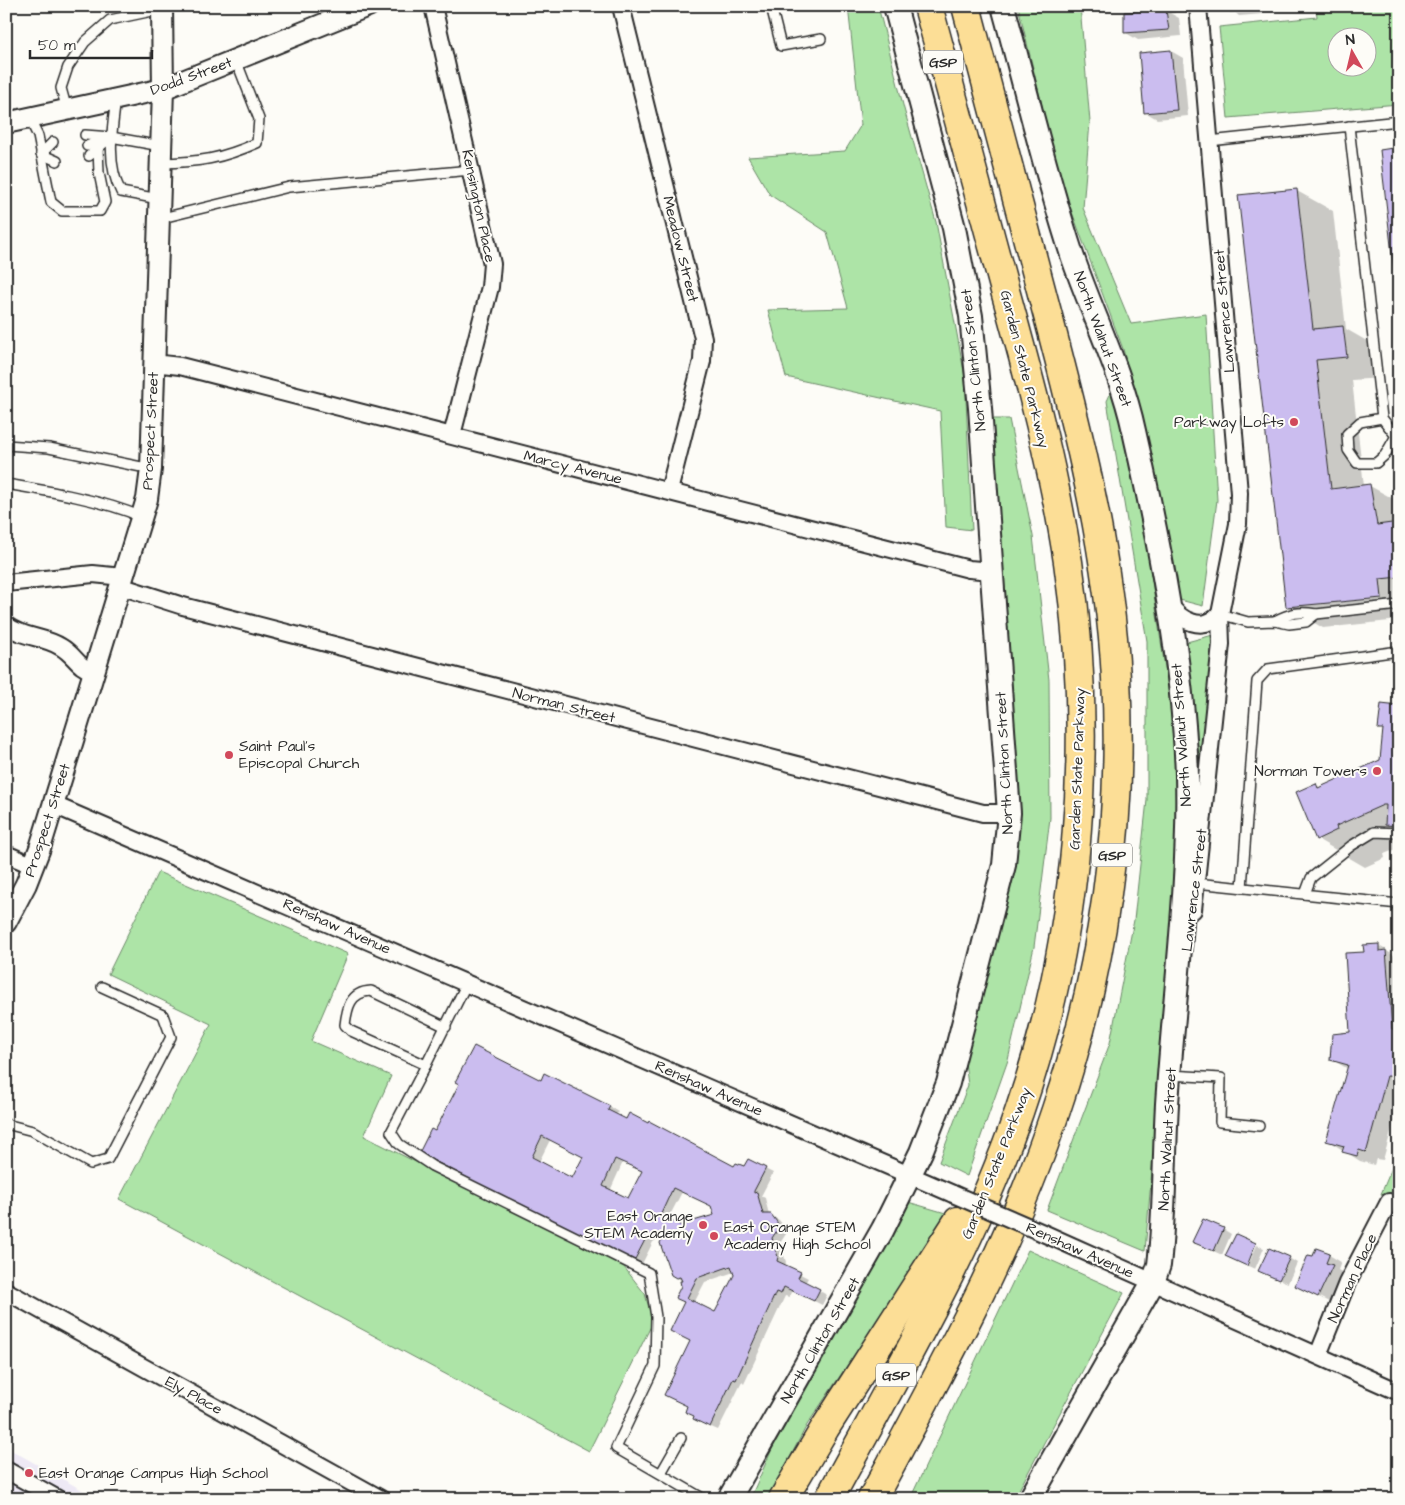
<svg xmlns="http://www.w3.org/2000/svg" width="1405" height="1505" font-family="'Architects Daughter',sans-serif">
<style>
.built{fill:#eee9f5}
.green{fill:#ade4a7;stroke:#6c8869;fill-rule:evenodd}
.shadow{fill:#0003;fill-rule:evenodd}
.building{fill:#cbbdef;stroke:#2b2b2b;fill-rule:evenodd}
.lines{fill:none;stroke-linecap:round;stroke-linejoin:round}
.service-casing{stroke:#2b2b2b;stroke-width:12}
.minor-casing{stroke:#2b2b2b;stroke-width:20}
.tertiary-casing{stroke:#2b2b2b;stroke-width:24}
.secondary-casing{stroke:#2b2b2b;stroke-width:26}
.motorway-casing{stroke:#2b2b2b;stroke-width:31}
.service{stroke:#fdfcf7;stroke-width:9}
.minor{stroke:#fdfcf7;stroke-width:16}
.tertiary{stroke:#fdfcf7;stroke-width:20}
.secondary{stroke:#fdfcf7;stroke-width:22}
.motorway{stroke:#fcde96;stroke-width:28}
.minor-bridge-casing{stroke:#2b2b2b;stroke-width:20;stroke-linecap:butt}
.minor-bridge{stroke:#fdfcf7;stroke-width:16}
.poi-dot{fill:#d1495b;stroke:#fdfcf7;stroke-width:2}
.labels{text-anchor:middle;stroke-width:4;stroke-linejoin:round;paint-order:stroke}
.shield{fill:#fdfcf7;stroke:#6a6a68;stroke-width:1}
.shield-label{font-size:14px;font-weight:bold;fill:#2b2b2b}
.street-label{font-size:15px;fill:#2b2b2b;stroke:#fdfcf7}
.poi-label{font-size:15px;fill:#2b2b2b;stroke:#fdfcf7;text-anchor:end}
</style>
<rect width="100%" height="100%" fill="#fdfcf7"/>
<filter id="ink" filterUnits="userSpaceOnUse"><feTurbulence type="fractalNoise" baseFrequency=".02" numOctaves="2"/><feDisplacementMap in="SourceGraphic" scale="10" xChannelSelector="R" yChannelSelector="G"/><feConvolveMatrix kernelMatrix="1 2 1 2 8 2 1 2 1" color-interpolation-filters="sRGB"/></filter>
<g filter="url(#ink)">
<polygon class="built" points="6,1447 98,1499 6,1499"/>
<g class="green">
<polygon points="848,6 878,6 904,109 936,222 965,377 972,530 946,527 940,411 786,377 768,310 848,308 827,232 770,195 748,157 845,151 861,125"/>
<polygon points="1018,6 1080,6 1090,122 1083,208 1131,324 1206,314 1217,500 1203,606 1180,600 1161,500 1123,349 1060,180"/>
<path d="M1316,6H1399V104L1228,118L1219,27L1317,17ZM1338,38H1368V68H1338Z"/>
<polygon points="1114,386 1145,535 1176,741 1178,867 1145,1251 1047,1210 1110,1043 1134,920 1147,800 1147,641 1107,401"/>
<polygon points="992,419 1009,419 1033,536 1049,680 1050,818 1034,947 1008,1060 967,1176 939,1162 968,1085 965,1062 1006,905 1020,799"/>
<polygon points="1213,635 1199,793 1183,643"/>
<polygon points="158,872 348,954 311,1041 391,1076 364,1136 624,1267 645,1294 653,1322 589,1451 119,1199 211,1024 108,974"/>
<polygon points="1399,1151 1399,1202 1381,1194"/>
<polygon points="908,1202 949,1214 807,1425 768,1499 750,1499 776,1440"/>
<polygon points="1028,1250 1124,1293 1014,1499 910,1499"/>
</g>
<g class="shadow">
<polygon points="1131,6 1181,6 1177,7 1175,13 1170,13 1179,18 1181,36 1138,40 1126,33 1142,12"/>
<polygon points="1228,6 1274,6 1274,9 1263,11 1263,14 1239,16"/>
<polygon points="1171,51 1183,58 1188,116 1157,119 1145,112"/>
<polygon points="1297,191 1333,211 1346,329 1379,348 1382,378 1352,380 1364,486 1370,486 1399,502 1399,620 1323,628 1287,607"/>
<polygon points="1399,707 1399,848 1384,854 1385,858 1365,867 1317,839 1316,785 1321,788 1382,761 1384,730 1380,728"/>
<polygon points="1378,945 1399,959 1399,1103 1383,1160 1376,1159 1374,1165 1360,1161 1327,1140 1348,1069 1331,1059 1352,1033 1365,953"/>
<path d="M545,1074L610,1107L618,1112L616,1115L735,1168L765,1169L773,1173L761,1196L765,1198L769,1215L779,1220L785,1228L786,1234L780,1243L786,1262L785,1266L808,1278L805,1283L827,1295L822,1305L792,1290L789,1297L785,1296L744,1384L742,1382L718,1430L702,1423L689,1406L692,1341L685,1303L677,1298L683,1281L672,1275L663,1240L659,1238L653,1242L641,1266L435,1133L541,1082ZM550,1140L584,1157L573,1179L539,1162ZM623,1162L643,1172L628,1200L610,1191ZM682,1192L713,1206L715,1215L680,1227L667,1221ZM734,1272L735,1275L715,1313L694,1303L705,1282Z"/>
<polygon points="1223,1229 1231,1234 1222,1255 1194,1242"/>
<polygon points="1257,1245 1264,1248 1255,1269 1248,1266"/>
<polygon points="1329,1255 1341,1262 1338,1270 1345,1274 1331,1303 1297,1286 1313,1258"/>
<polygon points="1289,1258 1297,1263 1288,1283 1268,1275"/>
</g>
<g class="building">
<polygon points="1227,6 1260,6 1255,7 1256,10 1230,12"/>
<polygon points="1166,10 1169,30 1124,33 1124,12"/>
<polygon points="1171,50 1177,110 1144,113 1139,53"/>
<polygon points="1399,147 1399,315 1380,150"/>
<polygon points="1297,189 1313,329 1343,326 1347,357 1316,360 1331,489 1370,484 1377,525 1399,522 1399,577 1380,579 1382,598 1286,607 1238,195"/>
<polygon points="1381,704 1399,706 1399,826 1385,825 1386,805 1383,805 1336,826 1337,830 1316,840 1296,792 1316,783 1318,788 1380,760 1383,729 1378,729"/>
<polygon points="1379,944 1379,951 1386,950 1392,1029 1399,1030 1399,1077 1387,1076 1367,1150 1365,1152 1359,1150 1357,1156 1342,1152 1344,1146 1326,1141 1348,1065 1330,1060 1332,1034 1350,1032 1345,953 1364,952 1363,945"/>
<path d="M474,1046L541,1080L544,1073L610,1106L608,1110L626,1119L629,1113L648,1123L649,1121L734,1166L736,1163L744,1166L748,1159L766,1168L754,1191V1193L757,1192L763,1214H771L777,1222L778,1229L772,1238L778,1257L777,1261L801,1272L798,1278L820,1289L814,1301L784,1287L781,1294L776,1292L736,1380L733,1379L710,1427L693,1419L694,1416L685,1412L687,1406L664,1395L690,1341L670,1331L684,1302L675,1298L681,1286L680,1281H682L680,1277L676,1278L671,1275L660,1243L662,1239L651,1234L646,1238L633,1263L419,1153L431,1129L435,1131L459,1084L455,1082ZM542,1136L583,1157L572,1178L532,1157ZM615,1159L642,1171L628,1198L603,1186ZM673,1188L711,1206L714,1215L680,1225L660,1216ZM731,1266L734,1275L715,1312L687,1298L697,1278Z"/>
<polygon points="1203,1219 1224,1228 1214,1251 1192,1242"/>
<polygon points="1236,1234 1256,1243 1247,1266 1225,1256"/>
<polygon points="1269,1248 1290,1257 1279,1280 1258,1271"/>
<polygon points="1316,1248 1330,1253 1326,1263 1333,1265 1318,1297 1295,1286 1308,1255 1313,1256"/>
</g>
<g class="lines">
<defs>
<g id="service">
<polyline points="771,6 781,46 821,39"/>
<path d="M116,99C112,129 106,164 121,192L159,199"/>
<polyline points="67,110 61,88 68,67 85,42 110,20 162,9"/>
<polyline points="29,118 38,136 51,202 62,211 100,211 105,202 99,173 98,148"/>
<polyline points="1349,126 1382,418 1396,436 1399,436"/>
<polyline points="85,135 111,137 161,146"/>
<polyline points="1209,141 1399,121"/>
<polyline points="87,146 104,139"/>
<polyline points="41,154 57,161"/>
<polyline points="41,154 53,142"/>
<polyline points="89,156 111,137"/>
<path d="M160,163C200,162 221,159 257,143L259,119L236,60"/>
<polyline points="158,219 289,187 471,170"/>
<polyline points="1382,418 1360,422 1347,434 1348,450 1357,463 1376,463 1385,455 1396,436"/>
<polyline points="6,445 49,448 151,469"/>
<path d="M6,484C49,491 102,500 142,517"/>
<polyline points="1220,614 1248,622 1275,621 1289,624 1306,622 1316,614"/>
<path d="M1275,621C1289,613 1300,611 1316,614L1399,605"/>
<polyline points="1196,883 1399,904"/>
<polyline points="1242,888 1257,681 1268,669 1399,651"/>
<polyline points="1305,894 1311,878 1351,846 1374,832 1399,833"/>
<path d="M446,1027L371,991C350,992 347,1008 345,1025L351,1031L426,1065L467,983"/>
<polyline points="426,1065 391,1132 399,1144 432,1166 649,1273 656,1317 655,1366 616,1448 704,1499"/>
<polyline points="1170,1075 1221,1078 1220,1122 1259,1126"/>
<polyline points="6,1124 33,1131 91,1164 108,1159 171,1037 163,1015 102,987"/>
<polyline points="661,1473 681,1438"/>
</g>
<g id="minor">
<polyline points="433,6 492,264 490,287 452,435"/>
<polyline points="621,6 703,338 702,361 669,491"/>
<polyline points="153,363 180,366 969,569 992,571"/>
<polyline points="6,583 93,574 123,577"/>
<polyline points="120,586 183,606 983,813 1009,813"/>
<path d="M1169,603C1179,621 1204,633 1220,614"/>
<path d="M6,625C22,638 44,636 61,647C75,655 77,667 94,672"/>
<polyline points="54,805 953,1194"/>
<polyline points="6,854 34,866"/>
<polyline points="1193,910 1221,644 1220,614 1238,524 1239,493 1198,6"/>
<polyline points="1043,1233 1399,1392"/>
<polyline points="6,1291 381,1499"/>
<polyline points="1318,1355 1347,1283 1389,1202"/>
<polyline points="6,1470 58,1499"/>
</g>
<g id="tertiary">
<polyline points="6,123 163,89 368,6"/>
<polyline points="6,922 26,884 40,848 147,499 151,469 163,89 162,6"/>
</g>
<g id="secondary">
<path d="M1003,6C1026,89 1045,173 1072,255C1092,314 1121,370 1134,431C1159,541 1183,663 1187,775C1190,883 1174,996 1167,1104C1164,1157 1165,1212 1159,1265L1153,1282L1030,1499"/>
<polyline points="729,1499 883,1229 921,1152 948,1083 1004,865 1009,813 980,408 971,316 954,228 895,6"/>
</g>
<g id="motorway">
<polyline points="783,1499 825,1428 958,1221"/>
<path d="M829,1499C897,1373 972,1248 1019,1112C1079,938 1095,744 1068,562C1054,469 1029,377 1004,287C979,193 953,100 928,6"/>
<path d="M872,1499C940,1373 1011,1246 1056,1110C1103,972 1124,823 1116,678C1109,550 1077,425 1044,301C1018,203 992,105 966,6"/>
</g>
</defs>
<use href="#service" class="service-casing"/>
<use href="#minor" class="minor-casing"/>
<use href="#tertiary" class="tertiary-casing"/>
<use href="#secondary" class="secondary-casing"/>
<use href="#motorway" class="motorway-casing"/>
<use href="#service" class="service"/>
<use href="#minor" class="minor"/>
<use href="#tertiary" class="tertiary"/>
<use href="#secondary" class="secondary"/>
<use href="#motorway" class="motorway"/>
<defs>
<polyline id="minor-bridge" points="953,1194 1043,1233"/>
</defs>
<use href="#minor-bridge" class="minor-bridge-casing"/>
<use href="#minor-bridge" class="minor-bridge"/>
</g>
</g>
<g class="poi-dot">
<circle cx="1294" cy="422" r="5"/>
<circle cx="229" cy="755" r="5"/>
<circle cx="1377" cy="771" r="5"/>
<circle cx="703" cy="1225" r="5"/>
<circle cx="714" cy="1236" r="5"/>
<circle cx="29" cy="1473" r="5"/>
</g>
<g class="labels">
<g class="shield">
<rect x="923" y="50.5" width="40" height="23" rx="4"/>
<rect x="1092" y="843.5" width="40" height="23" rx="4"/>
<rect x="876" y="1363.5" width="40" height="23" rx="4"/>
</g>
<g class="shield-label">
<text x="943" y="67">GSP</text>
<text x="1112" y="860">GSP</text>
<text x="896" y="1380">GSP</text>
</g>
<g class="street-label">
<text transform="translate(191 76) rotate(-20)" y="5">Dodd Street</text>
<text transform="translate(479 206) rotate(78)" y="5">Kensington Place</text>
<text transform="translate(681 249) rotate(76)" y="5">Meadow Street</text>
<text transform="translate(1224 311) rotate(-95)" y="5">Lawrence Street</text>
<text transform="translate(1103 339) rotate(70)" y="5">North Walnut Street</text>
<text transform="translate(973 360) rotate(-96)" y="5">North Clinton Street</text>
<text transform="translate(1025 369) rotate(76)" y="5">Garden State Parkway</text>
<text transform="translate(150 431) rotate(-87)" y="5">Prospect Street</text>
<text transform="translate(573 467) rotate(14)" y="5">Marcy Avenue</text>
<text transform="translate(564 705) rotate(14)" y="5">Norman Street</text>
<text transform="translate(1181 735) rotate(-94)" y="5">North Walnut Street</text>
<text transform="translate(1004 763) rotate(-93)" y="5">North Clinton Street</text>
<text transform="translate(1077 769) rotate(-88)" y="5">Garden State Parkway</text>
<text transform="translate(47 820) rotate(-72)" y="5">Prospect Street</text>
<text transform="translate(1194 890) rotate(-83)" y="5">Lawrence Street</text>
<text transform="translate(337 926) rotate(24)" y="5">Renshaw Avenue</text>
<text transform="translate(709 1088) rotate(24)" y="5">Renshaw Avenue</text>
<text transform="translate(1167 1139) rotate(-87)" y="5">North Walnut Street</text>
<text transform="translate(996 1163) rotate(-68)" y="5">Garden State Parkway</text>
<text transform="translate(1080 1250) rotate(24)" y="5">Renshaw Avenue</text>
<text transform="translate(1352 1278) rotate(-65)" y="5">Norman Place</text>
<text transform="translate(820 1340) rotate(-60)" y="5">North Clinton Street</text>
<text transform="translate(194 1395) rotate(29)" y="5">Ely Place</text>
</g>
<g class="poi-label">
<text x="1284" y="427">Parkway Lofts</text>
<text x="239" y="751" text-anchor="start">Saint Paul's<tspan x="239" dy="17">Episcopal Church</tspan></text>
<text x="1367" y="776">Norman Towers</text>
<text x="693" y="1221">East Orange<tspan x="693" dy="17">STEM Academy</tspan></text>
<text x="724" y="1232" text-anchor="start">East Orange STEM<tspan x="724" dy="17">Academy High School</tspan></text>
<text x="39" y="1478" text-anchor="start">East Orange Campus High School</text>
</g>
</g>
<rect width="1405" height="1505" fill="none" stroke="#fdfcf7" stroke-width="25"/>
<rect x="12" y="12" width="1380" height="1480" fill="none" stroke="#2b2b2b" stroke-width="2" filter="url(#ink)"/>
<g transform="translate(1352 52) rotate(352)"><circle r="24" fill="#fdfcf7" stroke="#a9a8a5"/>
<path d="M0-4L9 19L0 12L-9 19Z" fill="#d1495b"/>
<text y="-8" font-size="14" font-weight="bold" text-anchor="middle" fill="#2b2b2b">N</text>
</g>
<path d="M30 50v8h122v-8" fill="none" stroke="#2b2b2b" stroke-width="2.5"/>
<text x="38" y="50" font-size="15" fill="#2b2b2b" stroke="#fdfcf7" stroke-width="4" paint-order="stroke">50 m</text>
</svg>
